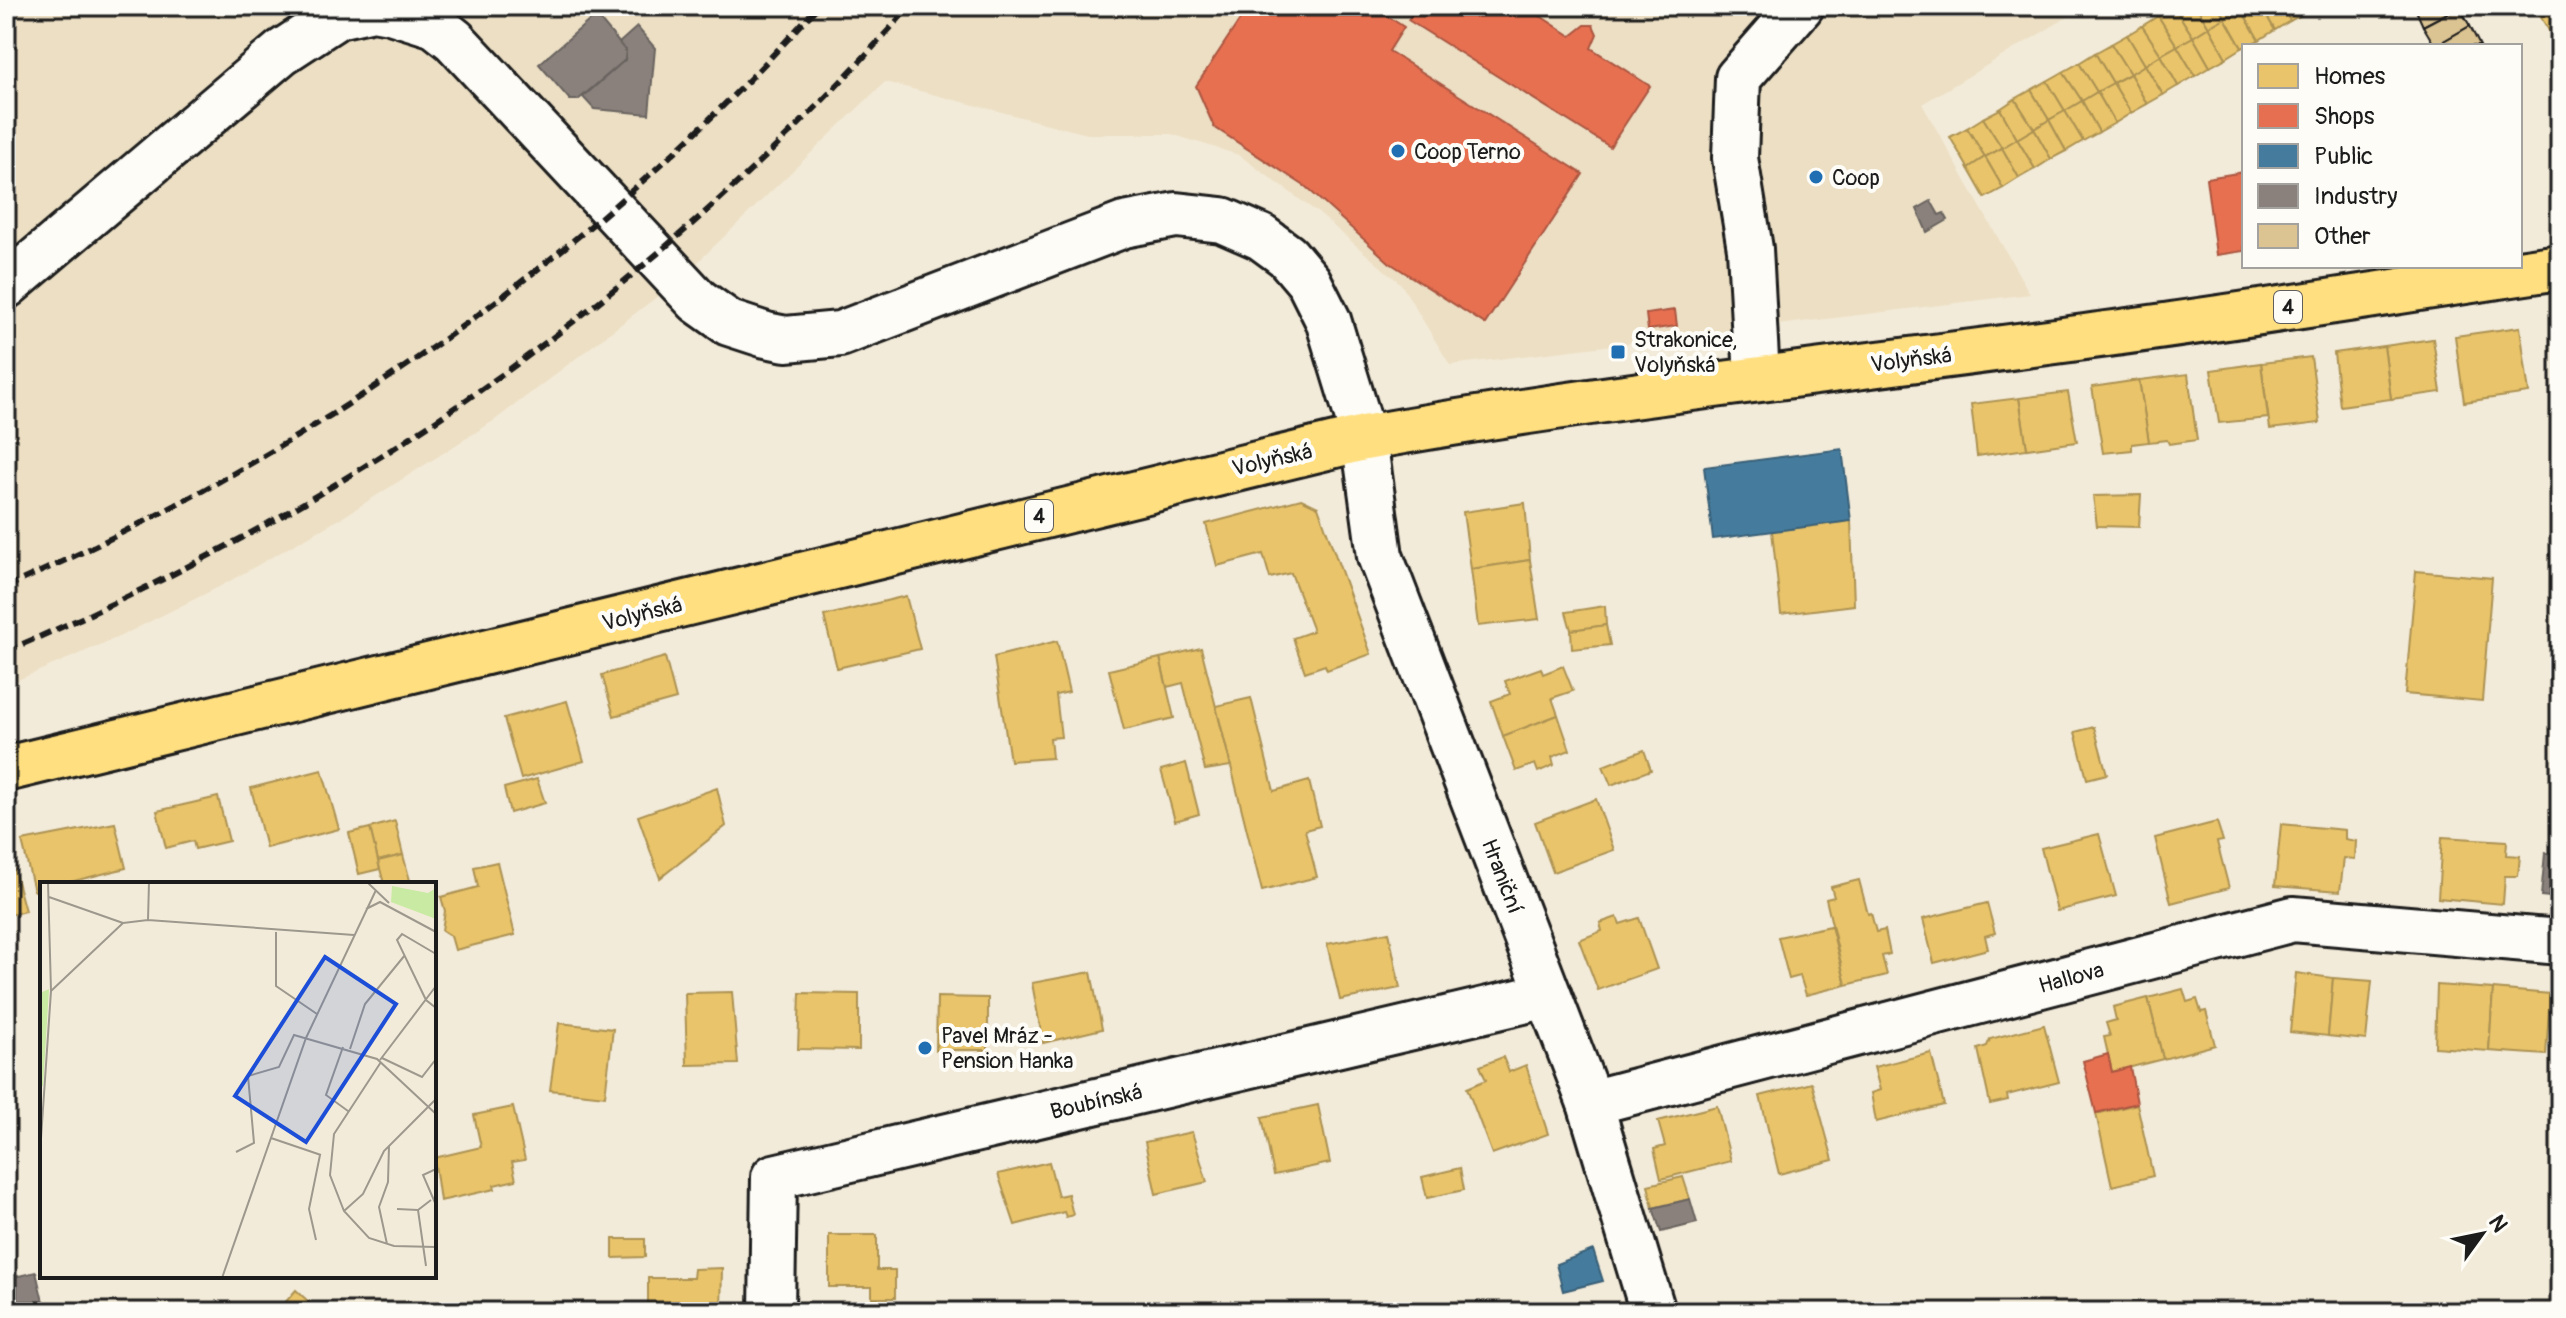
<svg xmlns="http://www.w3.org/2000/svg" width="2566" height="1318" font-family="Pangolin,sans-serif">
<style>
.built{fill:#ecdfc4}
.homes{fill:#e9c46a;stroke:#ac9253;stroke-width:2}
.shops{fill:#e76f51;stroke:#aa5641;stroke-width:2}
.public{fill:#457b9d;stroke:#395e76;stroke-width:2}
.industry{fill:#8a817c;stroke:#69635f;stroke-width:2}
.building{fill:#dbc392;stroke:#1c1c1c;stroke-width:2}
.lines{fill:none;stroke-linecap:round;stroke-linejoin:round}
.minor-casing{stroke:#1c1c1c;stroke-width:50}
.primary-casing{stroke:#1c1c1c;stroke-width:50}
.minor{stroke:#fdfcf7;stroke-width:44}
.primary{stroke:#ffdf80;stroke-width:44}
.rail{stroke:#1c1c1c;stroke-width:6;stroke-dasharray:12 6;stroke-linecap:butt}
.poi-dot{fill:#1f6fb2;stroke:#fdfcf7;stroke-width:3}
.labels{text-anchor:middle;stroke-width:8;stroke-linejoin:round;paint-order:stroke}
.shield{fill:#fdfcf7;stroke:#605f5e;stroke-width:2}
.shield-label{font-size:20px;font-weight:bold;fill:#1c1c1c}
.poi-label{font-size:22px;fill:#1c1c1c;stroke:#fdfcf7;text-anchor:start}
.street-label{font-size:22px;fill:#1c1c1c;stroke:#fdfcf7}
.inset-road{fill:none;stroke:#9d988d;stroke-width:2}
.view{fill:#1d4ed8;fill-opacity:0.15;stroke:#1d4ed8;stroke-width:4}
.inset-edge{fill:none;stroke:#1c1c1c;stroke-width:4}
</style>
<rect width="100%" height="100%" fill="#f3ebd9"/>
<filter id="ink" filterUnits="userSpaceOnUse"><feTurbulence type="fractalNoise" baseFrequency=".0125" numOctaves="2"/><feDisplacementMap in="SourceGraphic" scale="16" xChannelSelector="R" yChannelSelector="G"/><feConvolveMatrix kernelMatrix="1 2 1 2 8 2 1 2 1" color-interpolation-filters="sRGB"/></filter>
<g filter="url(#ink)">
<polygon class="built" points="6,6 2086,6 1922,104 2030,294 1450,365 1401,284 1317,212 1239,155 1171,134 1087,134 885,82 679,280 495,420 343,517 219,587 121,636 6,685"/>
<g class="homes">
<polygon points="2196,6 2218,6 2225,18 2209,27"/>
<polygon points="2196,6 2209,27 2193,37 2174,7"/>
<polygon points="2218,6 2239,6 2241,9 2225,18"/>
<polygon points="2246,6 2261,6 2275,30 2259,40 2241,9"/>
<polygon points="2261,6 2282,6 2290,21 2275,30"/>
<polygon points="2282,6 2303,6 2307,12 2290,21"/>
<polygon points="2534,6 2560,6 2560,29 2551,34"/>
<polygon points="2174,7 2193,37 2177,46 2158,16"/>
<polygon points="2241,9 2259,40 2242,48 2225,18"/>
<polygon points="2158,16 2177,46 2161,55 2142,26"/>
<polygon points="2225,18 2242,48 2226,58 2209,27"/>
<polygon points="2142,26 2161,55 2145,65 2127,35"/>
<polygon points="2209,27 2226,58 2210,67 2193,37"/>
<polygon points="2127,35 2145,65 2130,74 2111,44"/>
<polygon points="2193,37 2210,67 2195,76 2177,46"/>
<polygon points="2111,44 2130,74 2113,83 2095,53"/>
<polygon points="2177,46 2195,76 2178,86 2161,55"/>
<polygon points="2095,53 2113,83 2097,92 2079,63"/>
<polygon points="2161,55 2178,86 2163,95 2145,65"/>
<polygon points="2079,63 2097,92 2082,101 2063,72"/>
<polygon points="2145,65 2163,95 2147,104 2130,74"/>
<polygon points="2063,72 2082,101 2065,111 2047,81"/>
<polygon points="2130,74 2147,104 2131,113 2113,83"/>
<polygon points="2047,81 2065,111 2049,120 2031,90"/>
<polygon points="2113,83 2131,113 2115,123 2097,92"/>
<polygon points="2031,90 2049,120 2034,129 2015,99"/>
<polygon points="2097,92 2115,123 2099,132 2082,101"/>
<polygon points="2015,99 2034,129 2017,139 2000,109"/>
<polygon points="2082,101 2099,132 2083,141 2065,111"/>
<polygon points="2000,109 2017,139 2002,148 1983,118"/>
<polygon points="2065,111 2083,141 2066,151 2049,120"/>
<polygon points="1983,118 2002,148 1985,157 1967,128"/>
<polygon points="2049,120 2066,151 2051,159 2034,129"/>
<polygon points="1967,128 1985,157 1968,168 1950,137"/>
<polygon points="2034,129 2051,159 2035,169 2017,139"/>
<polygon points="2017,139 2035,169 2019,178 2002,148"/>
<polygon points="2002,148 2019,178 2003,188 1985,157"/>
<polygon points="1985,157 2003,188 1985,198 1968,168"/>
<polygon points="2520,327 2529,393 2464,402 2455,336"/>
<polygon points="2433,339 2441,392 2391,399 2384,346"/>
<polygon points="2384,346 2391,399 2340,406 2334,353"/>
<polygon points="2311,357 2320,423 2270,429 2261,363"/>
<polygon points="2261,363 2268,418 2219,423 2211,370"/>
<polygon points="2188,374 2197,440 2169,444 2167,440 2149,442 2139,380"/>
<polygon points="2139,380 2149,442 2132,444 2132,450 2103,453 2092,387"/>
<polygon points="2068,392 2077,442 2027,449 2019,398"/>
<polygon points="2019,398 2027,449 1977,456 1971,404"/>
<polygon points="2141,495 2139,527 2097,526 2093,496"/>
<polygon points="1301,499 1318,507 1371,654 1327,670 1325,665 1305,672 1293,638 1313,631 1291,573 1270,578 1263,554 1217,566 1206,524"/>
<polygon points="1525,503 1530,560 1471,569 1463,512"/>
<polygon points="1851,521 1854,605 1781,614 1772,531"/>
<polygon points="1530,560 1539,619 1478,626 1471,569"/>
<polygon points="2416,571 2492,578 2482,701 2405,694"/>
<polygon points="906,596 920,649 837,668 824,616"/>
<polygon points="1605,606 1606,625 1571,630 1566,612"/>
<polygon points="1606,625 1610,645 1572,649 1571,630"/>
<polygon points="1057,641 1069,692 1056,695 1061,737 1050,738 1052,758 1010,761 994,657"/>
<polygon points="1201,648 1231,766 1205,770 1183,683 1167,687 1160,658"/>
<polygon points="665,657 676,699 614,716 602,675"/>
<polygon points="1160,658 1174,718 1124,730 1109,670"/>
<polygon points="1563,666 1573,691 1552,698 1558,715 1503,736 1491,701 1510,694 1505,681 1541,668 1543,674"/>
<polygon points="1251,698 1274,791 1309,781 1320,826 1305,830 1317,877 1262,891 1216,706"/>
<polygon points="567,701 584,761 521,779 504,718"/>
<polygon points="1558,715 1570,750 1552,757 1554,765 1538,772 1535,764 1516,771 1503,736"/>
<polygon points="2094,727 2107,774 2087,779 2075,732"/>
<polygon points="1644,750 1651,770 1611,785 1603,766"/>
<polygon points="1186,763 1199,814 1175,821 1161,770"/>
<polygon points="322,770 339,829 266,848 251,788"/>
<polygon points="537,779 545,803 510,813 504,788"/>
<polygon points="717,788 726,826 660,878 638,816"/>
<polygon points="218,797 229,841 195,849 193,841 166,848 157,811"/>
<polygon points="1596,799 1614,850 1553,872 1535,822"/>
<polygon points="395,821 403,855 378,861 370,828"/>
<polygon points="2217,822 2223,841 2217,842 2229,888 2171,903 2155,838"/>
<polygon points="115,823 126,868 62,884 42,884 42,889 34,891 22,841"/>
<polygon points="2281,824 2345,830 2345,839 2356,841 2355,859 2344,858 2340,891 2275,886"/>
<polygon points="370,828 380,869 359,874 349,833"/>
<polygon points="2099,834 2116,896 2057,911 2041,848"/>
<polygon points="2442,837 2507,841 2506,855 2520,856 2518,876 2505,876 2503,904 2438,898"/>
<polygon points="8,848 25,911 6,916 6,849"/>
<polygon points="403,855 411,884 384,884 378,861"/>
<polygon points="497,862 515,935 455,950 451,936 442,930 445,911 441,897 478,887 474,867"/>
<polygon points="1859,880 1868,914 1871,913 1876,932 1885,930 1890,954 1882,956 1887,975 1846,985 1826,899 1834,897 1831,887"/>
<polygon points="1987,903 1995,933 1985,936 1988,949 1934,963 1923,919"/>
<polygon points="1617,917 1620,924 1639,918 1657,969 1598,990 1579,940 1602,931 1600,923"/>
<polygon points="1831,926 1846,985 1806,995 1800,976 1789,979 1778,937"/>
<polygon points="1389,932 1400,988 1340,1000 1327,944"/>
<polygon points="1091,972 1102,1029 1043,1043 1032,983"/>
<polygon points="2296,973 2333,978 2328,1036 2290,1032"/>
<polygon points="2333,978 2372,981 2366,1040 2328,1036"/>
<polygon points="2437,985 2493,989 2489,1051 2435,1047"/>
<polygon points="2183,989 2187,1002 2197,999 2201,1012 2206,1011 2215,1045 2163,1059 2148,998"/>
<polygon points="2493,989 2550,994 2546,1055 2489,1051"/>
<polygon points="732,992 738,1064 687,1065 685,993"/>
<polygon points="800,993 859,994 859,1050 798,1049"/>
<polygon points="937,997 988,998 988,1050 936,1050"/>
<polygon points="2148,998 2163,1059 2112,1072 2104,1037 2110,1036 2106,1023 2116,1020 2113,1007"/>
<polygon points="559,1023 613,1029 605,1096 550,1090"/>
<polygon points="2044,1025 2059,1082 2007,1095 2008,1100 1990,1104 1978,1049 1987,1046 1990,1039"/>
<polygon points="1931,1053 1944,1105 1876,1122 1871,1093 1880,1090 1874,1067"/>
<polygon points="1503,1057 1509,1072 1526,1065 1548,1134 1492,1154 1467,1088 1486,1080 1480,1066"/>
<polygon points="1812,1083 1833,1160 1779,1174 1760,1096"/>
<polygon points="2137,1104 2153,1176 2112,1186 2096,1114"/>
<polygon points="1318,1105 1330,1163 1274,1175 1262,1117"/>
<polygon points="1717,1106 1731,1161 1661,1179 1654,1149 1665,1146 1658,1121"/>
<polygon points="513,1107 525,1160 512,1162 516,1180 494,1185 495,1189 440,1201 434,1158 481,1147 474,1115"/>
<polygon points="1192,1132 1207,1182 1156,1194 1145,1142"/>
<polygon points="1049,1162 1058,1196 1068,1194 1073,1215 1066,1217 1064,1212 1015,1225 998,1174"/>
<polygon points="1460,1168 1464,1190 1427,1198 1422,1177"/>
<polygon points="1683,1177 1690,1199 1653,1208 1648,1185"/>
<polygon points="829,1235 877,1235 877,1270 895,1270 895,1298 872,1298 872,1287 829,1287"/>
<polygon points="613,1239 645,1239 645,1257 613,1258"/>
<polygon points="722,1268 721,1312 648,1312 648,1278 693,1278 694,1269"/>
<polygon points="296,1290 309,1302 300,1312 277,1312"/>
</g>
<g class="shops">
<polygon points="1249,6 1372,6 1404,27 1389,51 1583,174 1485,324 1390,263 1306,187 1214,127 1196,86"/>
<polygon points="1417,6 1525,6 1571,36 1585,25 1593,25 1597,34 1591,48 1650,86 1610,147 1408,20"/>
<polygon points="2244,172 2244,251 2216,255 2206,178"/>
<polygon points="1675,310 1677,326 1648,330 1646,314"/>
<polygon points="2108,1054 2112,1072 2130,1067 2137,1103 2096,1113 2083,1061"/>
</g>
<g class="public">
<polygon points="1842,449 1851,521 1713,539 1704,467"/>
<polygon points="1593,1250 1603,1281 1563,1291 1556,1264"/>
</g>
<g class="industry">
<polygon points="596,15 626,51 625,60 578,100 570,100 539,64"/>
<polygon points="637,27 655,48 649,114 594,109 583,97 625,60 626,51 619,43"/>
<polygon points="1931,201 1939,215 1944,213 1948,220 1927,232 1917,209"/>
<polygon points="2545,853 2560,855 2560,898 2541,896"/>
<polygon points="1690,1199 1697,1223 1661,1232 1653,1208"/>
<polygon points="36,1272 45,1310 18,1312 10,1278"/>
</g>
<g class="building">
<polygon points="2414,6 2458,6 2459,7 2423,26"/>
<polygon points="2459,7 2470,26 2435,46 2423,26"/>
<polygon points="2470,26 2480,46 2435,46"/>
</g>
<g class="lines">
<defs>
<g id="minor">
<polyline points="6,286 282,52 337,16 373,8 390,11 435,25 454,40 698,301 729,323 766,335 786,339 840,334 1124,225 1176,215 1222,220 1261,237 1287,256 1309,282 1328,320 1364,438 1380,556 1590,1103 1653,1312"/>
<polyline points="1757,378 1750,249 1735,158 1738,78 1801,6"/>
<polyline points="1590,1103 2293,919 2560,942"/>
<polyline points="772,1312 774,1177 1548,995"/>
</g>
<path id="primary" d="M6,769L1364,438C1603,395 1845,370 2085,337C2244,316 2402,290 2560,267"/>
</defs>
<use href="#minor" class="minor-casing"/>
<use href="#primary" class="primary-casing"/>
<use href="#minor" class="minor"/>
<use href="#primary" class="primary"/>
<g class="rail">
<path d="M6,587C311,454 596,255 818,6"/>
<path d="M6,651C351,507 663,287 910,6"/>
</g>
</g>
</g>
<g class="poi-dot">
<circle cx="1398" cy="151" r="8"/>
<circle cx="1816" cy="177" r="8"/>
<rect x="1610" y="344" width="16" height="16" rx="4"/>
<circle cx="925" cy="1048" r="8"/>
</g>
<g class="labels">
<g class="shield">
<rect x="2274" y="291" width="28" height="32" rx="6"/>
<rect x="1025" y="500" width="28" height="32" rx="6"/>
</g>
<g class="shield-label">
<text x="2288" y="314">4</text>
<text x="1039" y="523">4</text>
</g>
<g class="poi-label">
<text x="1414" y="159">Coop Terno</text>
<text x="1832" y="185">Coop</text>
<text x="1634" y="347">Strakonice,<tspan x="1634" dy="25">Volyňská</tspan></text>
<text x="941" y="1043">Pavel Mráz -<tspan x="941" dy="25">Pension Hanka</tspan></text>
</g>
<g class="street-label">
<text transform="translate(1911 359) rotate(-7)" y="8">Volyňská</text>
<text transform="translate(1272 459) rotate(-13)" y="8">Volyňská</text>
<text transform="translate(642 613) rotate(-14)" y="8">Volyňská</text>
<text transform="translate(1503 876) rotate(69)" y="8">Hraniční</text>
<text transform="translate(2071 977) rotate(-15)" y="8">Hallova</text>
<text transform="translate(1096 1101) rotate(-13)" y="8">Boubínská</text>
</g>
</g>
<g transform="translate(40 882)">
<rect width="396" height="396" fill="#f3ebd9"/>
<path d="M352,4L388,11L396,6V37L351,20ZM9,107L3,204H0V111Z" fill="#c9eaa3"/>
<path class="inset-road" d="M327,0L349,21M9,15L83,41M326,27L340,20L396,50M108,38L109,0M83,41L108,38L314,53M236,50V104L277,132M396,72L362,52L357,58L386,118L396,126M11,109L83,41M303,165L286,213L308,229M310,167L325,122L365,73M342,176L382,195L396,177M340,178L396,104M341,180L294,252L290,293L304,329L329,356L354,364L396,365M231,256L281,273M196,270L214,261L208,194L239,185L254,153L337,177L396,232M0,271L11,109L8,0M396,287L383,293L396,323M357,327L378,328L391,318M378,328L386,384M304,329L323,312L344,269L396,217M276,358L269,327L280,273M347,362L339,325L348,300L349,264M182,396L266,156L336,8"/>
<path class="view" d="M285,75L356,122L266,260L195,214Z"/>
<rect width="396" height="396" class="inset-edge"/>
</g>
<rect width="2566" height="1318" fill="none" stroke="#fdfcf7" stroke-width="32"/>
<rect x="16" y="16" width="2534" height="1286" fill="none" stroke="#1c1c1c" stroke-width="3" filter="url(#ink)"/>
<rect x="2242" y="44" width="280" height="224" fill="#fdfcf7" stroke="#a3a29f" stroke-width="2"/>
<rect x="2258" y="64" width="40" height="24" fill="#e9c46a" stroke="#a3a29f" stroke-width="2"/>
<text x="2314" y="84" font-size="24" fill="#1c1c1c">Homes</text>
<rect x="2258" y="104" width="40" height="24" fill="#e76f51" stroke="#a3a29f" stroke-width="2"/>
<text x="2314" y="124" font-size="24" fill="#1c1c1c">Shops</text>
<rect x="2258" y="144" width="40" height="24" fill="#457b9d" stroke="#a3a29f" stroke-width="2"/>
<text x="2314" y="164" font-size="24" fill="#1c1c1c">Public</text>
<rect x="2258" y="184" width="40" height="24" fill="#8a817c" stroke="#a3a29f" stroke-width="2"/>
<text x="2314" y="204" font-size="24" fill="#1c1c1c">Industry</text>
<rect x="2258" y="224" width="40" height="24" fill="#dbc392" stroke="#a3a29f" stroke-width="2"/>
<text x="2314" y="244" font-size="24" fill="#1c1c1c">Other</text>
<g transform="translate(2482 1234) rotate(57)" stroke="#fdfcf7" stroke-width="6" paint-order="stroke">
<path d="M0-6L14 30L0 20L-14 30Z" fill="#1c1c1c"/>
<text y="-12" font-size="22" font-weight="bold" text-anchor="middle" fill="#1c1c1c">N</text>
</g>
</svg>
